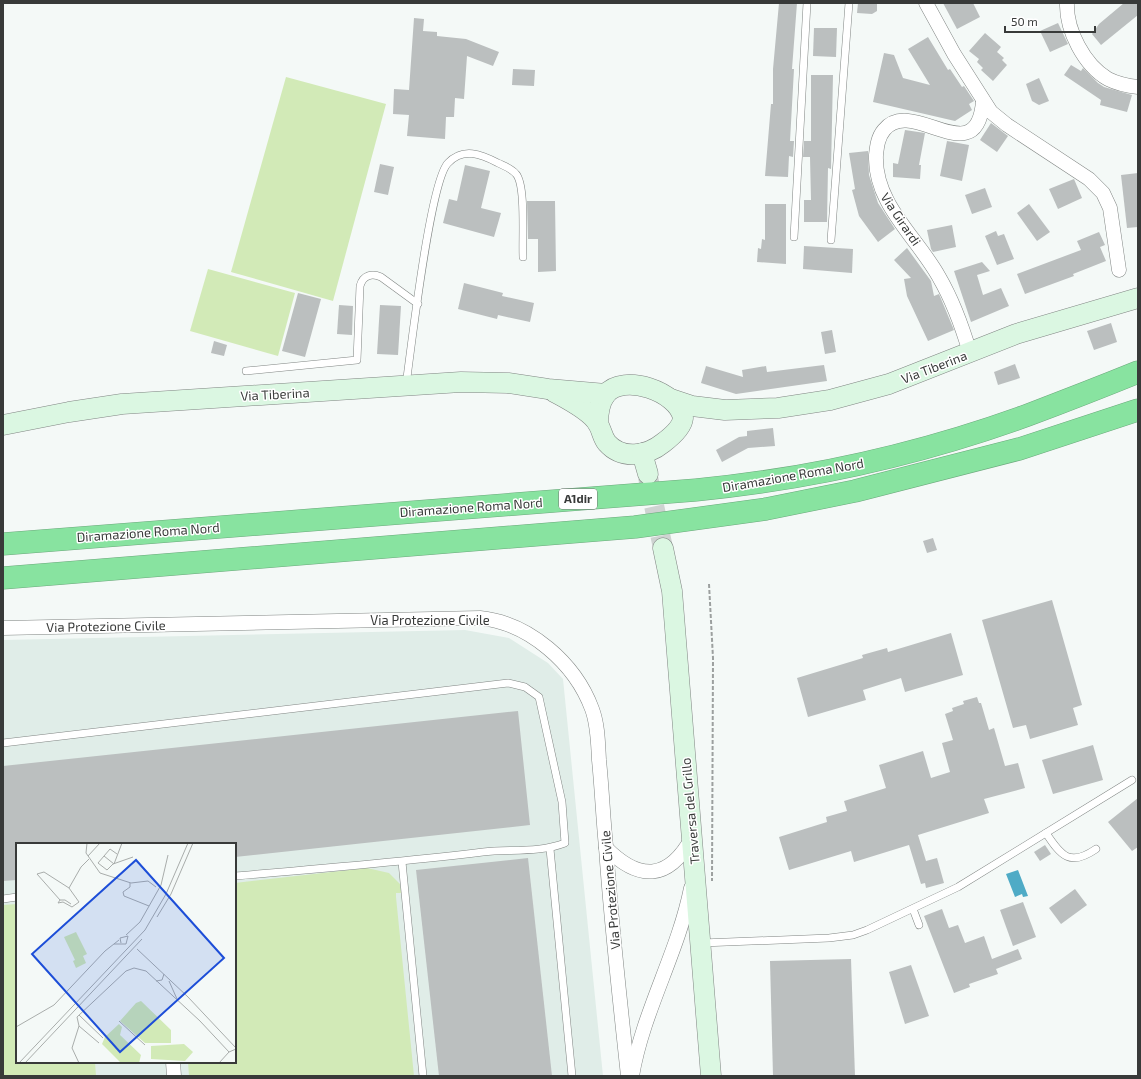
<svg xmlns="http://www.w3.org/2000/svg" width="1141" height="1079" font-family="'Exo 2',sans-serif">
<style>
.built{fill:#e0ede8;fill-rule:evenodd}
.green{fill:#d2eab7}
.water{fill:#4fabc6}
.building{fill:#bbbfbf}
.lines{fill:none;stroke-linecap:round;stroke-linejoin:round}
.secondary-tunnel{stroke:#ced3d1;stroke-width:20;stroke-dasharray:20 10;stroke-linecap:butt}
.lane-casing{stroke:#808583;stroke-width:8}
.street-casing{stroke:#808583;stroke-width:15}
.secondary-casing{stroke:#808583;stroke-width:21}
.highway-casing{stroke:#6ca87c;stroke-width:23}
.path{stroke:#9ca09f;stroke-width:2;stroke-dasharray:4 2;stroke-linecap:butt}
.lane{stroke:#fff;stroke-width:7}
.street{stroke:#fff;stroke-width:14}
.secondary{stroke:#dbf7e2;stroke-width:20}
.highway{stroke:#88e3a0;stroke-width:22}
.labels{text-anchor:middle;stroke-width:3;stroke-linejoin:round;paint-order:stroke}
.shield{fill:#fff;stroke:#747574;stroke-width:1}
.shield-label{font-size:12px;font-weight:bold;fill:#383a39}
.street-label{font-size:13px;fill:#383a39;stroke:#fff}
.inset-road{fill:none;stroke:#a9adab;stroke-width:1}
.view{fill:#1d4ed8;fill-opacity:0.15;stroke:#1d4ed8;stroke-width:2}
.inset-edge{fill:none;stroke:#383a39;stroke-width:2}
</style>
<rect width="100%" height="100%" fill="#f4f9f7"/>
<path class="built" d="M465,630L509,638L548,663L563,679L603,1076H3V640ZM17,844H235V1062H17Z"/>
<g class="green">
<polygon points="286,77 386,104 333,301 231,272"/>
<polygon points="208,269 295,293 278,356 190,331"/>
<polygon points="367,868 389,873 400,884 401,893 396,893 396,897 414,1076 189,1076 188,1062 235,1062 235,883"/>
<polygon points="17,904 17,1062 95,1062 96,1076 3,1076 3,905"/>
</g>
<polygon class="water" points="1018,870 1028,896 1023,897 1022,894 1015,897 1006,874"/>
<g class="building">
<polygon points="779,3 797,3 792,69 794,69 790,141 794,141 793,157 789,156 788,177 765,176 771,104 773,104 773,69"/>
<polygon points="858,3 877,3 877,11 872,14 857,13"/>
<polygon points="943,3 973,3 980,17 957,29"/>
<polygon points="1124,3 1138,3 1138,15 1101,45 1092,34 1099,24"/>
<polygon points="414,18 424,19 423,31 437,32 437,36 466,39 499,52 493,66 467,56 464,99 455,98 454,117 446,117 445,139 407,136 409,115 393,114 394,89 409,90"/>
<polygon points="1058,23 1068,44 1050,52 1040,31"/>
<polygon points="814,28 837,28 836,57 813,56"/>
<polygon points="985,33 1001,47 997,52 1004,58 1002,60 1007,65 993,81 981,70 983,68 977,62 979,59 969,51"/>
<polygon points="928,37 948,70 950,69 962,87 964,86 974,101 969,104 972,110 955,121 873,102 884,53 894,55 903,78 930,85 908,49"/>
<polygon points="1071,65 1081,71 1083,68 1098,83 1104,87 1132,95 1127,112 1100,105 1101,100 1064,75"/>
<polygon points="513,69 535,70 534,86 512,85"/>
<polygon points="811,75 833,75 831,169 828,168 827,222 804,222 804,200 811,200 810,157 803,157 804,141 811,141"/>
<polygon points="1039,78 1049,101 1039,105 1032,101 1026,84"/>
<polygon points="991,123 1008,136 997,152 980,140"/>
<polygon points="905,130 925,133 919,165 921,165 920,179 893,177 893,163 898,164"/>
<polygon points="947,141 969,145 962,181 940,176"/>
<polygon points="868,151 869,175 878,203 895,229 878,242 859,216 852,190 855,189 849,153"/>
<polygon points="380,164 394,167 388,195 374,192"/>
<polygon points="465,165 490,171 481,208 501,213 494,237 443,223 449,199 457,201"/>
<polygon points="1138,173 1138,227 1127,228 1121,175"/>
<polygon points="1074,179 1082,198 1058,209 1049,189"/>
<polygon points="985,188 992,207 972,214 965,195"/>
<polygon points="527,201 555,201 556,271 538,272 538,239 528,239"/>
<polygon points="765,204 786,204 786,264 757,262 758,248 761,249 762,239 765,240"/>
<polygon points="1029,204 1050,232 1037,241 1017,213"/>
<polygon points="952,225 956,247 933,252 931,249 927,230"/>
<polygon points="996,231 998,236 1004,234 1014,259 997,265 985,236"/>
<polygon points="1099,232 1105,245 1100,247 1106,261 1073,274 1074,276 1025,294 1017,274 1081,250 1077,241"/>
<polygon points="804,246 853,249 852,273 803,269"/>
<polygon points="907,248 931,281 934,296 939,294 954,330 928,341 907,296 904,279 911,278 894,260"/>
<polygon points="982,262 990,271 977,275 983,295 1001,288 1009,306 971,322 954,271"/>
<polygon points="464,283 503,293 502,296 534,303 530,322 498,315 497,319 458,309"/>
<polygon points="298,293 321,299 305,357 282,351"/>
<polygon points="339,305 353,306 352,335 337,334"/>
<polygon points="380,305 401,306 398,355 377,354"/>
<polygon points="1111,323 1117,342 1094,350 1087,331"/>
<polygon points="832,330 836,352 825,354 821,332"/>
<polygon points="214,341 227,345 224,356 211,353"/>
<polygon points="1015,364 1020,378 998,385 994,372"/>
<polygon points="824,365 827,381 736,394 701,383 706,366 743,377 742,370 766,366 767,372"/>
<polygon points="773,428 775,446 748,448 722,462 716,450 739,437 747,436 747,431"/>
<polygon points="933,538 937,550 927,553 923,541"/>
<polygon points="1052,600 1082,705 1073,708 1078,725 1030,739 1026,725 1013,728 982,620"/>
<polygon points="951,633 963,675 905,692 901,678 863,690 866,700 808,717 797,678 863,658 862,655 887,648 888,652"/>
<polygon points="977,697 979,703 981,703 989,730 994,728 1005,766 1018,763 1025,788 984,799 989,813 918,835 926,861 937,858 944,883 926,888 925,883 921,884 909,845 854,862 851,851 789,870 779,837 827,822 826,817 847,811 844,801 886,788 879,765 923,751 931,778 950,772 942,743 953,740 945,714 953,711 952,708 964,704 963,701"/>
<polygon points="518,711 530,825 235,857 235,844 17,844 17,880 3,881 3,766"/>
<polygon points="1093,745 1103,780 1053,794 1042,760"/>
<polygon points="1138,798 1138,847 1132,851 1108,822"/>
<polygon points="1045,845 1051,854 1040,861 1034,852"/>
<polygon points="528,858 552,1076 439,1076 416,870"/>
<polygon points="1075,889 1087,905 1061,924 1049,908"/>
<polygon points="1023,902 1036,937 1013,946 1000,910"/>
<polygon points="942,909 949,928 958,925 965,943 984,936 992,959 1018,949 1022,959 996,969 998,974 969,984 970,987 954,993 924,916"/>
<polygon points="851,959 855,1076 773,1076 770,961"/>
<polygon points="911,965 929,1016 905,1024 889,972"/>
</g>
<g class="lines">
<polyline class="secondary-tunnel" points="648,477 663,548"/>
<defs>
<g id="lane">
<polyline points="794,237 807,3"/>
<polyline points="831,240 849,3"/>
<path d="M246,371L357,360L360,286C363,275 372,273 381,277L418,304"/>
<path d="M406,385C411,350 430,181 448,163C463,147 481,154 498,163C504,166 511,168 516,174C526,185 522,240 523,257"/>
<path d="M3,743L508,683L525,687L539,697L562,802L565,843C539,853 510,849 483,852C401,862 318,869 235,876"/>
<path d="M1046,833C1061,856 1070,867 1096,849"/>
<polyline points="550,849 572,1076"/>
<polyline points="402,862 423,1076"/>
<polyline points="3,899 17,897"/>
<polyline points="913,909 919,925"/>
<polyline points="702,943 829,938 853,935 867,930 958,887 1132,780"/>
</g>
<g id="street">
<polyline points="926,3 954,54 991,112 1007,125 1089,179 1103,193 1110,208 1119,270"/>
<path d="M1067,3C1066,30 1084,65 1108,79C1118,84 1128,86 1138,87"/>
<path d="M970,353C962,326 953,301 939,277C917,237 874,204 876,155C877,146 878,137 884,130C912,95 976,174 983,102"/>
<path d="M3,628L480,618C529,623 575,663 592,709C598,725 598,743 599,760C602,789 603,818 606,847C611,923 620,1000 628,1076"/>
<path d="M606,848C639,881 668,881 692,838"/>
<polyline points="173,1062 174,1076"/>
<path d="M632,1076C643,1011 678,953 691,888"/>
</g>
<g id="secondary">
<path d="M554,392C567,399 591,411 598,424C602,430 602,437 607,443C622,460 647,456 663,443C671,437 682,428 683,418C678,391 623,373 606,394C599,403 598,414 598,424"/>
<polyline points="671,399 692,406 725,410 778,408 830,400 889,384 1016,334 1138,298"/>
<polyline points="3,425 69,412 122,404 461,382 508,383 548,389 606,394"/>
<polyline points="642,453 648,474"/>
<polyline points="663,548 672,591 711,1076"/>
</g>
<g id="highway">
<path d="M3,544L696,490C809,479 921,454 1028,415C1065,401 1101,387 1138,372"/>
<polyline points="3,578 635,527 766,509 855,491 1019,449 1138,410"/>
</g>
</defs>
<use href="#lane" class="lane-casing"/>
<use href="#street" class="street-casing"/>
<use href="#secondary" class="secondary-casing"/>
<use href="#highway" class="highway-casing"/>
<polyline class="path" points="709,584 713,658 712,881"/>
<use href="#lane" class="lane"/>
<use href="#street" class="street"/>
<use href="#secondary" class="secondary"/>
<use href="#highway" class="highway"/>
</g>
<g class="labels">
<rect class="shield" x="559" y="489" width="38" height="20" rx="3"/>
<g class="shield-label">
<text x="578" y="503">A1dir</text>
</g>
<g class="street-label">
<text transform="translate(901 219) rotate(56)" y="5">Via Girardi</text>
<text transform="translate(934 367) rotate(-21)" y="5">Via Tiberina</text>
<text transform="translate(275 394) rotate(-3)" y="5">Via Tiberina</text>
<text transform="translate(793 475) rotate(-10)" y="5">Diramazione Roma Nord</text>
<text transform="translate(471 507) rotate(-4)" y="5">Diramazione Roma Nord</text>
<text transform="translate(148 532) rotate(-4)" y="5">Diramazione Roma Nord</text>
<text x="430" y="625">Via Protezione Civile</text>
<text transform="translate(106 626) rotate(-1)" y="5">Via Protezione Civile</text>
<text transform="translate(690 811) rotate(-95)" y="5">Traversa del Grillo</text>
<text transform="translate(610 890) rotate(-95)" y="5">Via Protezione Civile</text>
</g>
</g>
<g transform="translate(16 843)">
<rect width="220" height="220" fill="#f4f9f7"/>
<path d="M60,89L71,111L67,113L70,120L60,125L57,118L59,117L48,94ZM125,158L155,187V200H129L104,178L120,160ZM103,181L106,184L104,192L125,212L123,220H105L86,201L89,194ZM168,201L177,209L169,218L135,216V203Z" fill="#d2eab7"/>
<path class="inset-road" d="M71,0L70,10L84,30L115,40L132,38L140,44M72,13L84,0M88,13L98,21M98,21L106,0M91,27L82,20L94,6L101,11M91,27L97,21L117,14M114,40V44L107,49L108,53L133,63M44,57L42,60L47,59L56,64L63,59L53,45M55,61L49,57H44L21,31L28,29L53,45L65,24L73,16M141,74L155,51L177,0M110,92L124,79L145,42L152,12M98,101H110L112,93L104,95L105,100M121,106L172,154L220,205M140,138L146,137L148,131M153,138L161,156M63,172L87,195M103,178L129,202M63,183L83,200M0,184L38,162L89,108L103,97M3,220L129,87L150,51L172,0M9,220L126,96M63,220L56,205L63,183L61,174L110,128L118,125L130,128L184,178L213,209M203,220L213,209L220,206"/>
<path class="view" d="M120,17L208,115L104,209L16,111Z"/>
<rect width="220" height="220" class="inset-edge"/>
</g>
<rect width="1141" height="1079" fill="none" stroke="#383a39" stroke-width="8"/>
<path d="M1005 26v6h90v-6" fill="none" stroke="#383a39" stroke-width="2"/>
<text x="1011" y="26" font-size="12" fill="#383a39" stroke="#ffffff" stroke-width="3" paint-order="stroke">50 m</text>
</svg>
